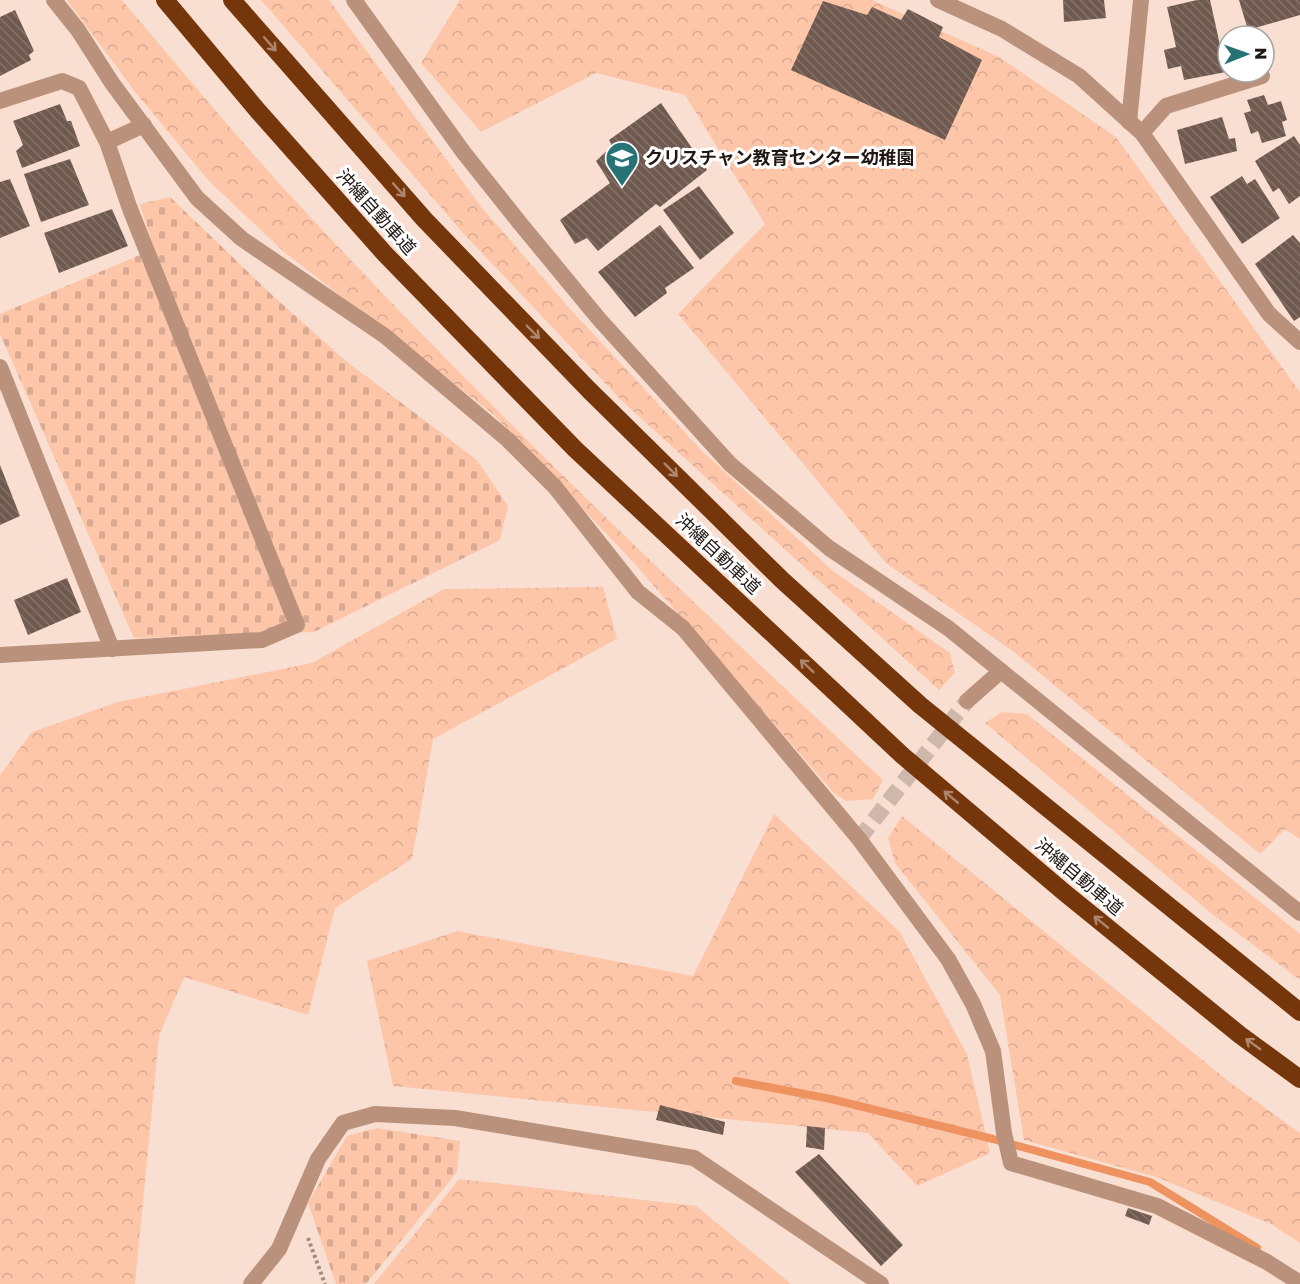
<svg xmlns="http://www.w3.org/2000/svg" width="1300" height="1284" font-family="'Golos Text','Noto Sans JP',sans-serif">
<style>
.forest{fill:url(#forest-crowns)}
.cemetery{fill:url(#cemetery-stones)}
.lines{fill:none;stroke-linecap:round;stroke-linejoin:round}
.stream{stroke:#ee9360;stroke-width:8}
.building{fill:url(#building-back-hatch)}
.minor-tunnel{stroke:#ceb7ab;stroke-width:16;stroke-dasharray:16 8;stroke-linecap:butt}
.path{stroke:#9e8c81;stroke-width:4;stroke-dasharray:3 3;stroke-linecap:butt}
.minor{stroke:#ba927c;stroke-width:16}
.motorway{stroke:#76360b;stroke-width:18}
.oneway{stroke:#ad866d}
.labels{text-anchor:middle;stroke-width:6;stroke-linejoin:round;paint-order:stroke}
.poi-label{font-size:18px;font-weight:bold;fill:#211813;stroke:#fff;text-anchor:start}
.street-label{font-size:18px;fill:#211813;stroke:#fff}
</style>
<defs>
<pattern id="forest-crowns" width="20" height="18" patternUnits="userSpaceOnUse" patternTransform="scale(1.5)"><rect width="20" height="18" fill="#fec6a9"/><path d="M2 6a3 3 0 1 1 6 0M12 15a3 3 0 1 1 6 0" fill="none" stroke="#d9a991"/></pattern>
<pattern id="cemetery-stones" width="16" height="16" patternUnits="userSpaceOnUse" patternTransform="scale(1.5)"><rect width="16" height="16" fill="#fec6a9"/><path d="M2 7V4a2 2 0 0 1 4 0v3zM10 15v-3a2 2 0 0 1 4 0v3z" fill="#d9a991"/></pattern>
<pattern id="building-back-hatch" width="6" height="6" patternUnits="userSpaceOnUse" patternTransform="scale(1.5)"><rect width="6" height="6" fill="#705a4f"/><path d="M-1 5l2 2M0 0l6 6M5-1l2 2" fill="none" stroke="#837269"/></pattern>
</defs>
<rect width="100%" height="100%" fill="#f9dfd1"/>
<g class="forest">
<path d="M67,0H122C181,70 239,140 301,207C487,407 684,595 883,780L873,799L846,801L834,793L634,563L493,414L284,252L209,181L136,93Z"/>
<polygon points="261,0 329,0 482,208 572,311 702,451 833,571 950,653 955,673 939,690 621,400 464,234"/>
<polygon points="460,0 872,0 999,57 1116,137 1300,392 1300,839 1285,829 1260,854 1014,652 886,563 678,314 765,224 685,95 596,73 481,132 421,63"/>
<polygon points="603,587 617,639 433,739 412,859 335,908 308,1015 184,977 159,1036 135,1284 0,1284 0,775 32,732 118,702 312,663 444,589"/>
<polygon points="1002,712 1027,714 1300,934 1300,980 1212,914 985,723"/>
<polygon points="774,814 899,931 967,1054 990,1153 917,1186 868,1133 393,1086 367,961 457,931 693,976"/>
<polygon points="902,816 1232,1084 1300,1133 1300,1243 1271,1224 1156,1177 1024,1140 1000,995 895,863 888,838"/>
<polygon points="459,1179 696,1206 791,1284 374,1284"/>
</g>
<g class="cemetery">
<polygon points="170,197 272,295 346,361 477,460 508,506 500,540 314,632 134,638 0,334 0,314 154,249 140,204"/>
<polygon points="377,1128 460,1141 457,1172 366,1284 336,1284 308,1203 347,1136"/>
</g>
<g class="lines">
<polyline class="stream" points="736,1081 831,1099 993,1139 1150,1182 1257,1248"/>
</g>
<g class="building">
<polygon points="1063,0 1104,0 1106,18 1064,22"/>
<polygon points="1197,0 1210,0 1226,72 1184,80 1181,66 1168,69 1164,50 1176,47 1167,7"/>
<polygon points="1239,0 1300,0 1300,15 1248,30"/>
<polygon points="823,1 867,15 872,7 901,20 908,9 943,27 939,37 982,60 945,140 791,70"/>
<polygon points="15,10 34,51 29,55 31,60 0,76 0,17"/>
<polygon points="1264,95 1268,105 1281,101 1287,120 1282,122 1286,136 1262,143 1258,131 1251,134 1244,113 1251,111 1247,100"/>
<polygon points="661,103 707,170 660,207 656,204 598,251 587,238 575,244 560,220 610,183 596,161 612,146 609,140"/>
<polygon points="60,104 67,121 71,121 80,146 22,168 16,151 23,145 13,121"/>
<polygon points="1222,117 1229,139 1235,138 1237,151 1185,164 1177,130"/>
<polygon points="1294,136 1300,145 1300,196 1289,204 1279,188 1273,192 1255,161"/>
<polygon points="70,159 89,205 41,222 24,174"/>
<polygon points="1242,176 1247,184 1255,179 1280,218 1242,244 1210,197"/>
<polygon points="10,179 30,226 0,238 0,182"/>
<polygon points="699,186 734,233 700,260 663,210"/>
<polygon points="112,209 128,246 59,273 44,233"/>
<polygon points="660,225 694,268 665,288 667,293 635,317 598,272"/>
<polygon points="1293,235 1300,243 1300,317 1294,321 1255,264"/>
<polygon points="0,465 20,516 0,525"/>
<polygon points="67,578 81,612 28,635 14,600"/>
<polygon points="660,1105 725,1122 723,1135 656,1120"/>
<polygon points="807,1126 825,1128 824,1150 806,1147"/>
<polygon points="819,1154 903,1245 881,1266 795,1172"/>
<polygon points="1128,1208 1152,1216 1149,1225 1125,1216"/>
</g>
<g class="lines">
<polyline class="minor-tunnel" points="859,839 967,701"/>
<polyline class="path" points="308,1238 325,1284"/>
<g class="minor">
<polyline points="54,0 78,30 112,83 197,198 242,239 385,336 508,440 555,487 638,592 683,628 859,839 948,959 973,1004 993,1051 1004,1133 1011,1163 1157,1206 1267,1262 1300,1283"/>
<polyline points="354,0 464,153 519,222 599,319 730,464 829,548 948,628 1300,913"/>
<polyline points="938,0 1002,29 1079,76 1142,133 1269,314 1300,342"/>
<polyline points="0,101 62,81 79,88 107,142 130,209 297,625 262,640 0,655"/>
<polyline points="1129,122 1141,0"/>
<polyline points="1142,133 1166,106 1262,76"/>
<polyline points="107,142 144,125"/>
<polyline points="0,367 112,649"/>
<polyline points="967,701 1001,671"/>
<polyline points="251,1284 279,1249 318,1159 343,1123 375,1114 455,1118 694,1158 881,1284"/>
</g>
<g class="motorway">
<polyline points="165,0 258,111 385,254 575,449 903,756 1065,893 1240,1035 1300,1079"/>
<polyline points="232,0 424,219 589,390 782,580 920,705 1300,1012"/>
</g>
</g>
<defs><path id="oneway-shaft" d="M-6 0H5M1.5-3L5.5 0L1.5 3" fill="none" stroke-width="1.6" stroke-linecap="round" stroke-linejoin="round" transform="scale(1.5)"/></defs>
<g class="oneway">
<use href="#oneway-shaft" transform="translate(270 44) rotate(49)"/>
<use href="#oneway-shaft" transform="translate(399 190) rotate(48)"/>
<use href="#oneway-shaft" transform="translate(533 332) rotate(46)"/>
<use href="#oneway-shaft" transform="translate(671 470) rotate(45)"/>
<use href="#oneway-shaft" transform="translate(807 666) rotate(-137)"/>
<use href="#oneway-shaft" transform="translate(951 797) rotate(-140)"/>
<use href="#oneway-shaft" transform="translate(1101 922) rotate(-141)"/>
<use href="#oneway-shaft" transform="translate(1253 1044) rotate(-144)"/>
</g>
<defs>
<symbol id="school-pin" viewBox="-11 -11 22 30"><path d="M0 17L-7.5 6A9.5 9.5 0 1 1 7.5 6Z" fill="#277275" stroke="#fff"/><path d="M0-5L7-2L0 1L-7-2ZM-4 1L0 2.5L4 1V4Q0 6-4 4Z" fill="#fff"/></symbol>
</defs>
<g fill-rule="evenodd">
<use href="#school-pin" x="603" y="139" width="38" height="52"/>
</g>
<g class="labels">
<g class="poi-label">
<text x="645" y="164">クリスチャン教育センター幼稚園</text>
</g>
<g class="street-label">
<text transform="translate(376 212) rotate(48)" y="6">沖縄自動車道</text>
<text transform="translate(718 554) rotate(43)" y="6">沖縄自動車道</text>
<text transform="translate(1079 877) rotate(40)" y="6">沖縄自動車道</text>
</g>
</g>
<g transform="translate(1246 54) rotate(89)"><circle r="28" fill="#ffffff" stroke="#a6a3a1" stroke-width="1.5"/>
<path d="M0-4.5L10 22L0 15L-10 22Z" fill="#277275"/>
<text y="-9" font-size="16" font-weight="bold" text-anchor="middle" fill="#211813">N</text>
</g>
</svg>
